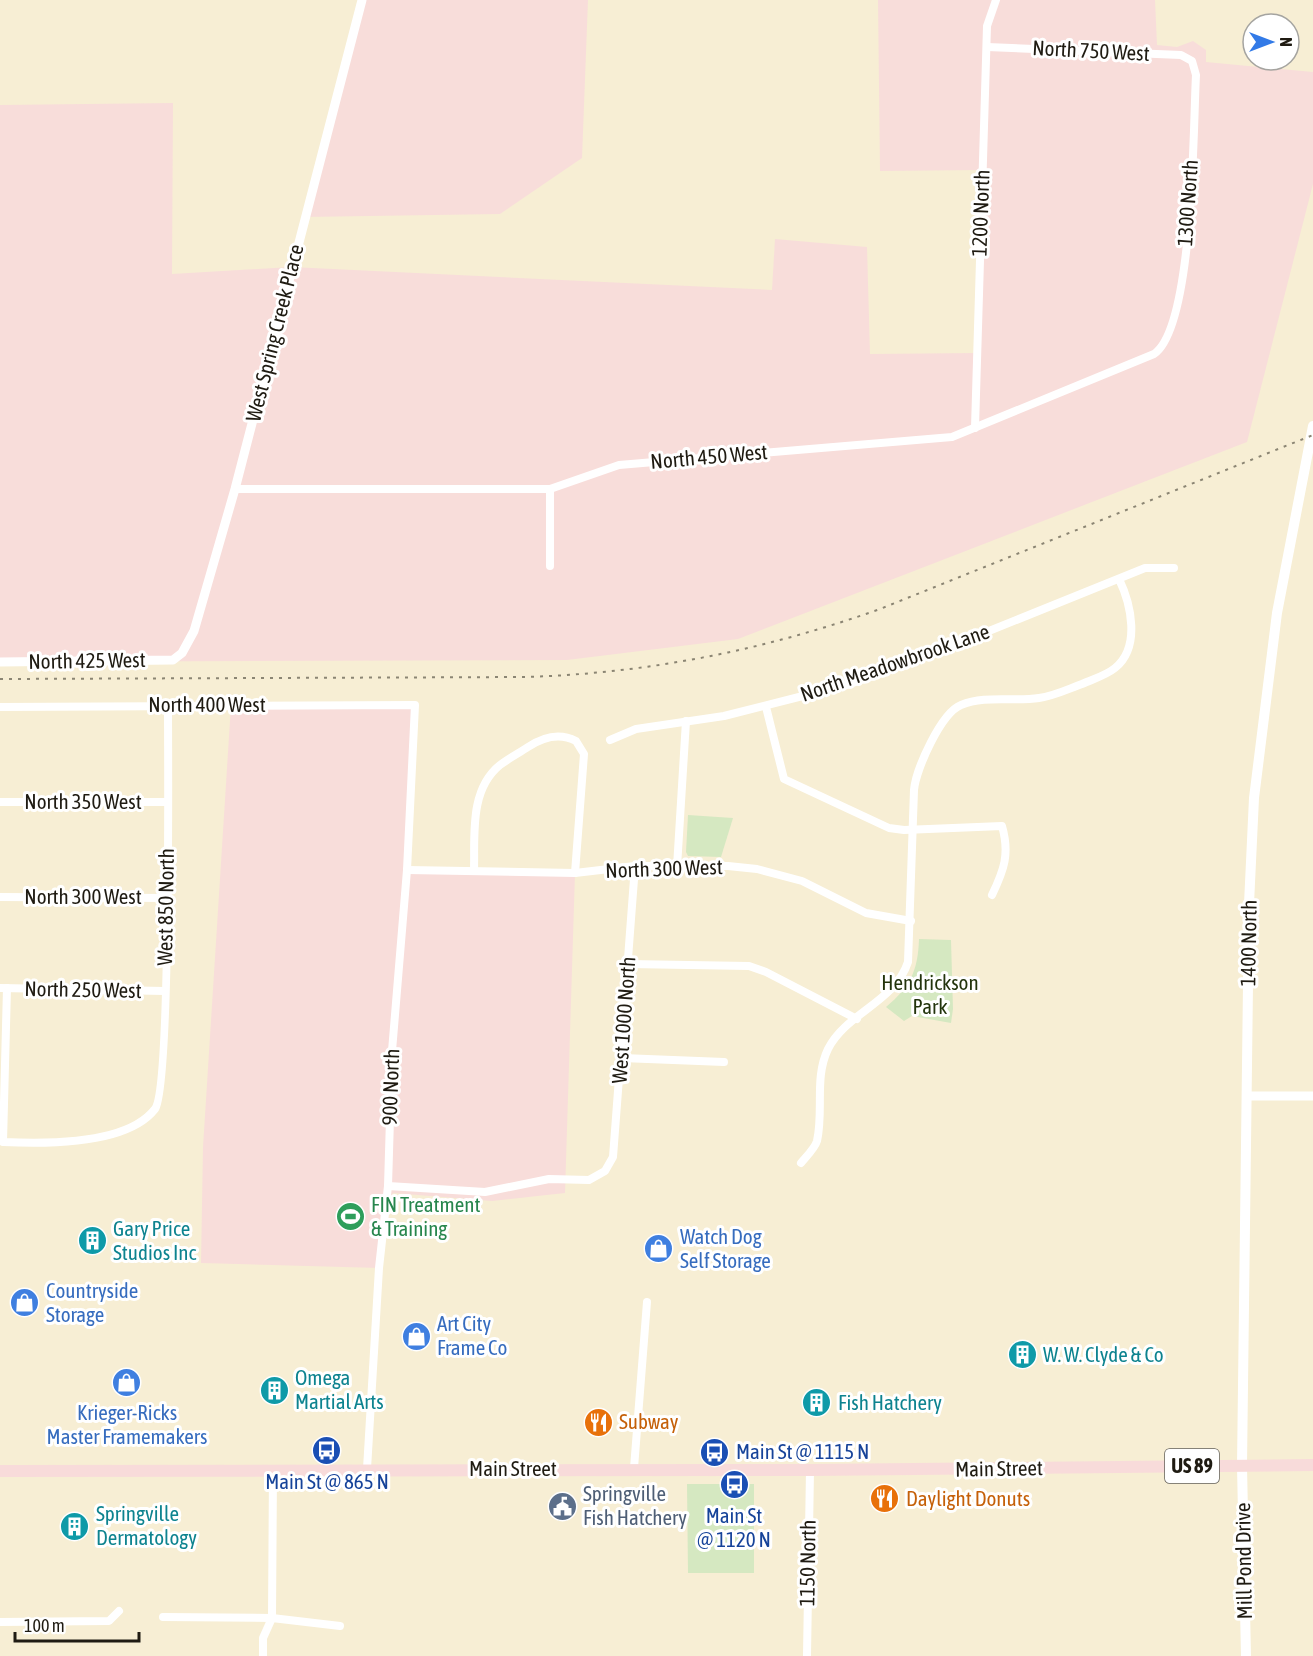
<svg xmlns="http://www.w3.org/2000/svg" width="1313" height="1656" font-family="'Asap Condensed',sans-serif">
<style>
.industrial{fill:#f8ddda}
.green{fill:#d5e8c1}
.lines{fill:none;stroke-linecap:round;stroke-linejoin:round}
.minor{stroke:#fff;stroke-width:8}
.tertiary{stroke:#fff;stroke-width:9}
.secondary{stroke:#fff;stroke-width:10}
.primary{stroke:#f8dbda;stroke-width:12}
.rail{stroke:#8b8573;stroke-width:2;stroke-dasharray:3 6;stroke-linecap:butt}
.labels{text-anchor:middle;stroke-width:6;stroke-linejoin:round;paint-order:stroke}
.shield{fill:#fff;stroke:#625f59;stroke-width:1.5}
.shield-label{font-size:20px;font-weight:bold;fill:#1f1b12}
.street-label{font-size:21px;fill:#1f1b12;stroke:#fff}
.park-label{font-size:21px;fill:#23340d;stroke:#fff}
.leisure-label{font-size:21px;fill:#27864d;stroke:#fff;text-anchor:start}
.culture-label{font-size:21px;fill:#0d838f;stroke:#fff;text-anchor:start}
.shop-label{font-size:21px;fill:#366cbe;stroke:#fff;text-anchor:start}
.food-label{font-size:21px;fill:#c56008;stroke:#fff;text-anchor:start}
.transit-label{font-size:21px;fill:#164399;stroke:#fff}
.service-label{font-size:21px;fill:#4e5e75;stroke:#fff;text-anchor:start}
</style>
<rect width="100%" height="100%" fill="#f7eed4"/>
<g class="industrial">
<polygon points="362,0 588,0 582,158 500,214 304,217"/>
<polygon points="878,0 1155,0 1157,45 1177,47 1193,41 1206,50 1206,62 1313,72 1313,184 1247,442 738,639 567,660 0,662 0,105 173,103 172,274 291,267 772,290 775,239 867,247 870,354 977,353 982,170 880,171"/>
<polygon points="231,705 415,705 407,870 575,873 565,1193 492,1201 393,1193 379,1268 201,1263 203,1147"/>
</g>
<g class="green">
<polygon points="688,815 733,818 721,857 688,856 686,852"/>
<path d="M919,939L951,940L953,1009L951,1023L912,1016L904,1021L886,1007C910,987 918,971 919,939Z"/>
<polygon points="687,1484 754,1484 754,1573 688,1573"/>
</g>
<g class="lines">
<g class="minor">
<polyline points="975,428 987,26 996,0"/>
<path d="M235,489H550L619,465L952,437L1154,354C1194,327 1193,128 1196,75L1192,61L1181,55L987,47"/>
<polyline points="550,566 550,489"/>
<polyline points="0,707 415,705 407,870 392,1051 388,1186 379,1268 367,1469"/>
<path d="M766,707L784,779L889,828L904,830L1002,826C1010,854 1004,870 992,895"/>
<polyline points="610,740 636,729 724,716 850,684 937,652 1145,568 1174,568"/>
<polyline points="0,802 167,802"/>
<polyline points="677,867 686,721"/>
<polyline points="407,870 575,873 635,866 728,866 757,869 802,881 866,913 911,921"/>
<path d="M474,871C475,836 469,790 500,765C509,758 519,753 528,747C543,737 559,732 576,741L584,754L575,873"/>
<polyline points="0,897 166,898"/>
<polyline points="628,964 749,966 766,972 857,1019"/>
<polyline points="0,988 165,991"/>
<path d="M7,988L3,1142C44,1144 127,1145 155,1109C171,1088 168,756 168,705"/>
<polyline points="622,1058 724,1062"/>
<path d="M801,1163C806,1157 815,1148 817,1141C824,1110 814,1078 828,1049C846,1013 895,1002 908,962L914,790C916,769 941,713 961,705C985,695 1014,702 1039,698C1054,696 1068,689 1082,684C1093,679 1105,676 1115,668C1141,647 1131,604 1119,579"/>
<polyline points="388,1186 485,1192 549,1179 589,1180 605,1171 613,1157 635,866"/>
<polyline points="634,1468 647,1302"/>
<polyline points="163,1617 272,1618 340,1626"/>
<polyline points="0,1622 109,1621 119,1611"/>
<polyline points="263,1656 263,1638 272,1618 273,1470"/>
<polyline points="807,1656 810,1470"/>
</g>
<g class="tertiary">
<polyline points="0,662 173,660 182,653 194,631 235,489 362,0"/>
<polyline points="1248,1096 1313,1096"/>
</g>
<polyline class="secondary" points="1246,1656 1242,1466 1249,904 1254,798 1277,613 1313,426"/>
<polyline class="primary" points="0,1471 810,1470 1313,1465"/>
<path class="rail" d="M0,679L527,677C649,673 765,650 880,609L1313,435"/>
</g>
<defs>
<symbol id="stadium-disc" viewBox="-11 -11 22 22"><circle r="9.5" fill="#2e9e5b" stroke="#fff"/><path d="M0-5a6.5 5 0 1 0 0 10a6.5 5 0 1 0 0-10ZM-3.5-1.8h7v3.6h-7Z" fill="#fff"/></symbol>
<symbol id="building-disc" viewBox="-11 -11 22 22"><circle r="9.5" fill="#0f9aa8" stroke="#fff"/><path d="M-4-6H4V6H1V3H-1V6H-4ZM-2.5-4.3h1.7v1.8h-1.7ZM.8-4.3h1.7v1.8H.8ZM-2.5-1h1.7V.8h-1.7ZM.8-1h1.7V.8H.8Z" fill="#fff"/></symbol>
<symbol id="shop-disc" viewBox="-11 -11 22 22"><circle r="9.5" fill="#3f7fe0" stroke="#fff"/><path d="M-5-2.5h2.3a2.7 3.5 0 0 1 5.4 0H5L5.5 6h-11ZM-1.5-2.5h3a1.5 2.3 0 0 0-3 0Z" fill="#fff"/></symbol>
<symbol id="restaurant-disc" viewBox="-11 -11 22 22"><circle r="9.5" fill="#e8710a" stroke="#fff"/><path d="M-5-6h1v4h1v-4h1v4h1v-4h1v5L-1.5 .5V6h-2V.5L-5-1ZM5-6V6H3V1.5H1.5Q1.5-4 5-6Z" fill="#fff"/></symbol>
<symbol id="bus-disc" viewBox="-11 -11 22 22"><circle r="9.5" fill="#1a4fb4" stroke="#fff"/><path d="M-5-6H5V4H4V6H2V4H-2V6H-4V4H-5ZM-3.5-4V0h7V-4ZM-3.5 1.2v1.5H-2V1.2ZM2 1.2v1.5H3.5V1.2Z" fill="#fff"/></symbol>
<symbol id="civic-disc" viewBox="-11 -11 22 22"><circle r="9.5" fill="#5c6f8a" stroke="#fff"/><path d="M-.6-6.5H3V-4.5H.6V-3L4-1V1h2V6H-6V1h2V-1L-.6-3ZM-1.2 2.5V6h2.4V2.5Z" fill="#fff"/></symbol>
</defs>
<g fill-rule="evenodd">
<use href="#stadium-disc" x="334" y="1200" width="33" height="33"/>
<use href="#building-disc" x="76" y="1224" width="33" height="33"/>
<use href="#shop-disc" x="642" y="1232" width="33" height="33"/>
<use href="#shop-disc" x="8" y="1286" width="33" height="33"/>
<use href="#shop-disc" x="400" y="1320" width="33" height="33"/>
<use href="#building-disc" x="1006" y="1338" width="33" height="33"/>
<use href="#shop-disc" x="110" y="1366" width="33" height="33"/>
<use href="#building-disc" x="258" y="1374" width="33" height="33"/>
<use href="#building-disc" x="800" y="1386" width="33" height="33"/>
<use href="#restaurant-disc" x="582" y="1406" width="33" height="33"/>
<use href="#bus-disc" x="310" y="1434" width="33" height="33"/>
<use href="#bus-disc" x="698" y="1436" width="33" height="33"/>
<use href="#bus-disc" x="718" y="1468" width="33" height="33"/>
<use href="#restaurant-disc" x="868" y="1482" width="33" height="33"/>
<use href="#civic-disc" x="546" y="1490" width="33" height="33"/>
<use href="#building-disc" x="58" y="1510" width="33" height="33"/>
</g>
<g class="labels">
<rect class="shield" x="1165" y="1449" width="54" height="34" rx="4.5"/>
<g class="shield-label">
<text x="1192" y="1473">US 89</text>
</g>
<g class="street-label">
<text transform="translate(1091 51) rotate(3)" y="7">North 750 West</text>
<text transform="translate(1188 203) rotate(-86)" y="7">1300 North</text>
<text transform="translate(981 213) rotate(-88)" y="7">1200 North</text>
<text transform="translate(275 333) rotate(-76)" y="7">West Spring Creek Place</text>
<text transform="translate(709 457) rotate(-5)" y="7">North 450 West</text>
<text transform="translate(87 661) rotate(-1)" y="7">North 425 West</text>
<text transform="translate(895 663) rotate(-19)" y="7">North Meadowbrook Lane</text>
<text x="207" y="712">North 400 West</text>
<text x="83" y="809">North 350 West</text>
<text transform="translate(664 869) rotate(-2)" y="7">North 300 West</text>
<text x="83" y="904">North 300 West</text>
<text transform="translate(166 907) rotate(-89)" y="7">West 850 North</text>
<text transform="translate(1249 943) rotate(-89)" y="7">1400 North</text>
<text transform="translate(83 990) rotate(1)" y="7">North 250 West</text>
<text transform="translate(624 1020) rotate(-86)" y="7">West 1000 North</text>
<text transform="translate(391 1087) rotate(-88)" y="7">900 North</text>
<text x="513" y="1476">Main Street</text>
<text transform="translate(999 1469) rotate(-1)" y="7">Main Street</text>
<text transform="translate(1244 1561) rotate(-91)" y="7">Mill Pond Drive</text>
<text transform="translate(808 1563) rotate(-89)" y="7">1150 North</text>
</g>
<g class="park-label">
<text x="930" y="990">Hendrickson<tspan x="930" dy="24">Park</tspan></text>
</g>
<g class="leisure-label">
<text x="371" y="1212">FIN Treatment<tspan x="371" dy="24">&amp; Training</tspan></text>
</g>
<g class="culture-label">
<text x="113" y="1236">Gary Price<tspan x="113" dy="24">Studios Inc</tspan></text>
<text x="1043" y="1362">W. W. Clyde &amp; Co</text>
<text x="295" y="1385">Omega<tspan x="295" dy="24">Martial Arts</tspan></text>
<text x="838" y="1410">Fish Hatchery</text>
<text x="96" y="1521">Springville<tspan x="96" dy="24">Dermatology</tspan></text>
</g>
<g class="shop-label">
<text x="680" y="1244">Watch Dog<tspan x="680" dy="24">Self Storage</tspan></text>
<text x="46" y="1298">Countryside<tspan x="46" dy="24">Storage</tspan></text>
<text x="437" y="1331">Art City<tspan x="437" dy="24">Frame Co</tspan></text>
<text x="127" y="1420" text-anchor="middle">Krieger-Ricks<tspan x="127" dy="24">Master Framemakers</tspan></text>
</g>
<g class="food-label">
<text x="619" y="1429">Subway</text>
<text x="906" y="1506">Daylight Donuts</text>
</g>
<g class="transit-label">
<text x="736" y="1459" text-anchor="start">Main St @ 1115 N</text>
<text x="327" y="1489">Main St @ 865 N</text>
<text x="734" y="1523">Main St<tspan x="734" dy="24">@ 1120 N</tspan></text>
</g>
<g class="service-label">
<text x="583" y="1501">Springville<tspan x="583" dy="24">Fish Hatchery</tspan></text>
</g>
</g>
<g transform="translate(1271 42) rotate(90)"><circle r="28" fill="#ffffff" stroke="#a5a4a0" stroke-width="1.5"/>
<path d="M0-4.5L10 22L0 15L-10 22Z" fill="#327ae7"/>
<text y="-9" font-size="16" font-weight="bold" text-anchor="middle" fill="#1f1b12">N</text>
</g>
<path d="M15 1632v9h124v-9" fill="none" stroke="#1f1b12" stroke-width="3"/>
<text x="24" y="1632" font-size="18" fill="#1f1b12" stroke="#ffffff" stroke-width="4.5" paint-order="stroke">100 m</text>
</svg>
